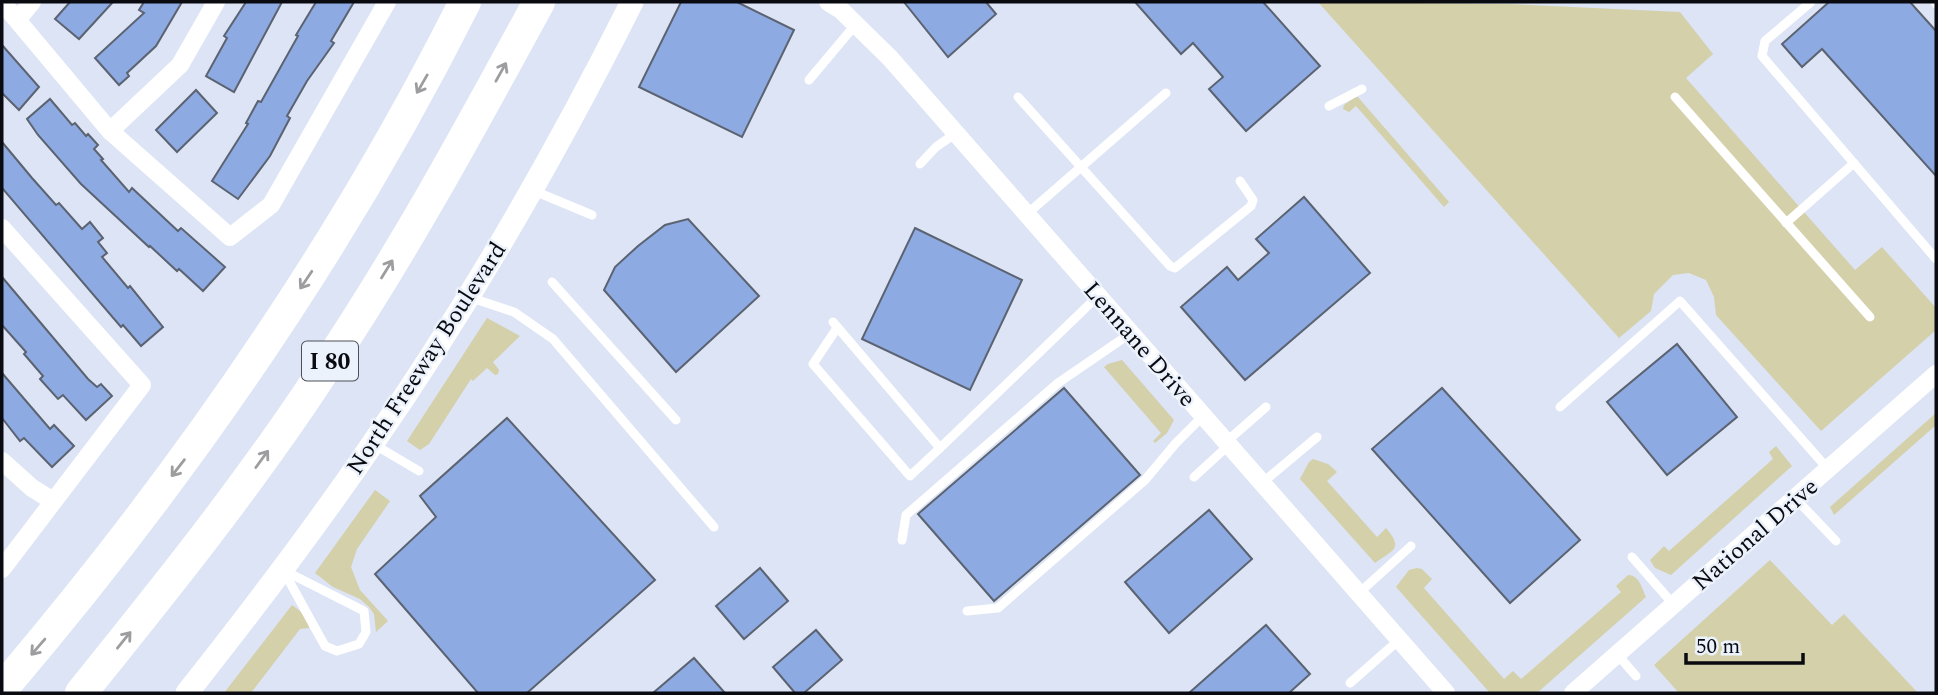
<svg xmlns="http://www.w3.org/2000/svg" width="1938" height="695" font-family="Spectral,serif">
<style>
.green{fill:#d4d0a9}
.building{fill:#8eaae2;stroke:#5b6371;stroke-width:2}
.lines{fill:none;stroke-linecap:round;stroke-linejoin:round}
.service{stroke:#fff;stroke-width:9}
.minor{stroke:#fff;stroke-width:18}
.tertiary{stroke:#fff;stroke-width:23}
.motorway{stroke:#fff;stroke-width:32}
.oneway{stroke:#9d9da0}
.labels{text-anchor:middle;stroke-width:5;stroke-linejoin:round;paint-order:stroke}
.shield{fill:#ecf2fc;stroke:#4d5058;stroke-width:2}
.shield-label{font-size:23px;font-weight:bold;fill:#090b11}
.street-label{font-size:24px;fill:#090b11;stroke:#ecf2fc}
</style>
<rect width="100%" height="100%" fill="#dce4f5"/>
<g class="green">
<polygon points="1318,2 1508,4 1680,12 1713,54 1686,78 1855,270 1882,247 1936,308 1936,330 1821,431 1716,315 1714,297 1706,280 1689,273 1673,275 1654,294 1651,311 1619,338"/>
<polygon points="1357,96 1449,202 1444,207 1356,106 1349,112 1343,109 1344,105"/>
<polygon points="487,318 520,336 493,362 499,370 498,374 495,375 487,368 473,381 471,379 429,444 420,450 407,441"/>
<polygon points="1122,360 1174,420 1167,433 1155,443 1153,441 1161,433 1104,367 1108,364"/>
<polygon points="1936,413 1936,425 1834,515 1830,507"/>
<polygon points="1776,446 1792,466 1671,575 1655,568 1650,560 1664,546 1669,551 1773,459 1769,452"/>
<path d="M1313,459L1328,464L1337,472L1327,481L1377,537L1386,528C1404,549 1393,550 1375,563L1300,479L1309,462Z"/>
<polygon points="375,490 390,501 357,549 351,567 360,590 388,621 376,632 374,614 369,607 360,599 333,587 315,573"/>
<polygon points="1770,560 1832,625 1844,614 1918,693 1679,693 1654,665"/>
<path d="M1417,568L1422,569L1432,579L1424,588L1504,679L1513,671L1521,679L1621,592L1616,586L1628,575C1639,575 1642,588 1646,597L1537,693H1490L1396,587L1409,570Z"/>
<path d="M292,605C300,611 309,617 309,628L300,629L251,693H224Z"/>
</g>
<g class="building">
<polygon points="70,2 113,2 79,39 55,19"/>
<polygon points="144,2 182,2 156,46 127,73 129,76 119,85 95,58 144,13 139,10"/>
<polygon points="246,2 282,2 234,92 206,76 227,38 224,36"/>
<polygon points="316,2 354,2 331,41 334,43 307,81 287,116 290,118 270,156 238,199 212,181 248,124 246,123 258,101 261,102 298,36 296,35"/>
<polygon points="681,2 737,2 794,30 742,137 639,87"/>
<polygon points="904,2 986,2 996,14 948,57"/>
<polygon points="1135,2 1263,2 1320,66 1246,131 1209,89 1223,77 1193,43 1181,54"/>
<polygon points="1829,2 1910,2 1936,31 1936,176 1822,49 1802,67 1782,44"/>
<polygon points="2,45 39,87 19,110 2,93"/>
<polygon points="196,90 217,113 177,152 156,130"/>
<polygon points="50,99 72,125 75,123 86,136 88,134 98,145 94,149 103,159 101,160 129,192 132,188 178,231 181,228 225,267 203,291 179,269 177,271 150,246 149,247 81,184 38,135 27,119"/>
<polygon points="2,142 32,178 56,205 59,203 82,229 90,222 103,238 98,242 107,253 102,257 128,288 130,286 163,327 141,346 123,325 121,327 2,188"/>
<polygon points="1304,197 1370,273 1245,380 1181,307 1227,267 1238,280 1269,253 1256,239"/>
<polygon points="688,219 759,296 676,372 604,290 615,267 638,246 665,225"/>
<polygon points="915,228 1022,280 970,390 862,339"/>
<polygon points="2,277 88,379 97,387 101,384 112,396 86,420 63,395 58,399 40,379 43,376 24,354 26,352 2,325"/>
<polygon points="1677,344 1737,417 1667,475 1607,402"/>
<polygon points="2,373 50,429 54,425 74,446 52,467 24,438 20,441 2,418"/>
<polygon points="1064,388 1140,475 994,601 918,514"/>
<polygon points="1442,388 1580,540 1510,603 1372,449"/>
<polygon points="507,418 655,580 527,693 478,693 375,574 436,517 420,496"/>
<polygon points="1209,510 1252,559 1169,633 1125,582"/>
<polygon points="760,568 788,601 744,639 716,606"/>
<polygon points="1266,625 1310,674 1289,693 1189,693"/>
<polygon points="816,630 842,660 804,693 795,693 773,667"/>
<polygon points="694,658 725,693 653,693"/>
</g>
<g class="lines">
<g class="service">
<polyline points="1811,2 1765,41 1762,56 1936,259"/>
<polyline points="1935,2 1936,4"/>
<polyline points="809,80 856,24"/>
<polyline points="1018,97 1170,266 1175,268 1251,206 1253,200 1240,181"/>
<polyline points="1675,97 1870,317"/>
<polyline points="1329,106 1362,89"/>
<polyline points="920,164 936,147 956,133"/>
<polyline points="532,190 592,215"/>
<polyline points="1027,214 1166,93"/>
<polyline points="1786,223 1854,163"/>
<polyline points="552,282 676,420"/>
<polyline points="469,297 514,312 553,339 714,527"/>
<polyline points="833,322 940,448 1098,296"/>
<polyline points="837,328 813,364 910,476 940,448"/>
<polyline points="1560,407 1680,301 1828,469"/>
<polyline points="1226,442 1266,407"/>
<polyline points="375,445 419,471"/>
<polyline points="1194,477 1229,445"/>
<polyline points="1262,483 1317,437"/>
<polyline points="1795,498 1836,541"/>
<polyline points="902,540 906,515 1058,383 1131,333"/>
<polyline points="1632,557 1674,605"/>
<polygon points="283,570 364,611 366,632 359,644 337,651 325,646"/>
<polyline points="1359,593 1411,546"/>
<polyline points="967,611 998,608 1145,480 1176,443 1203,416"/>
<polyline points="1617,654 1636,676"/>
<polyline points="1350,683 1399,640"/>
</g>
<g class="minor">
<polyline points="2,2 110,131 230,237 271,205 387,2"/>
<polyline points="828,2 841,10 890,58 1446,693"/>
<polyline points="18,19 32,2"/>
<polyline points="110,131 180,65 216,2"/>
<polyline points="2,228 142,385 2,569"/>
<polyline points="2,461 32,488 53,501"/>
<polyline points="1573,693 1936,374"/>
</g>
<path class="tertiary" d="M187,693C251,612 313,531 371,446C469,305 555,155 632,2"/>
<g class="motorway">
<path d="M2,689C181,479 341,249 465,2"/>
<path d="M81,693C164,590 247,487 320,376C401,256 470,129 539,2"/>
</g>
</g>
<defs><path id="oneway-shaft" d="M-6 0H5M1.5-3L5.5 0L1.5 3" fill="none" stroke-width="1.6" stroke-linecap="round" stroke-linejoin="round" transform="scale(1.75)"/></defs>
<g class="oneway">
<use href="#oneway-shaft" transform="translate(501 72) rotate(-61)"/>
<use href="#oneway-shaft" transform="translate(422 84) rotate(120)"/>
<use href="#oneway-shaft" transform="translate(387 269) rotate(-58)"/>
<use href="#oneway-shaft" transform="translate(306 280) rotate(124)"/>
<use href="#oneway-shaft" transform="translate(262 459) rotate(-54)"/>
<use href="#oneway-shaft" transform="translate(178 468) rotate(128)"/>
<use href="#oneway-shaft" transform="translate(124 640) rotate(-51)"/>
<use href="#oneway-shaft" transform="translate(38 647) rotate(131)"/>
</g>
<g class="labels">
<rect class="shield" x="302" y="341.5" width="56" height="39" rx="5"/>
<g class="shield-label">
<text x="330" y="369">I 80</text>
</g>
<g class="street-label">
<text transform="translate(1140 344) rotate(49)" y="8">Lennane Drive</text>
<text transform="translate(426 358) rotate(-57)" y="8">North Freeway Boulevard</text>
<text transform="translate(1755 534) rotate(-41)" y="8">National Drive</text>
</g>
</g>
<rect width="1938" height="695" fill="none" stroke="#090b11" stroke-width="7"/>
<path d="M1686 653v10h117v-10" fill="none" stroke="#090b11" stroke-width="3.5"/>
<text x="1696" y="653" font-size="21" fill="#090b11" stroke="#ecf2fc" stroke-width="5" paint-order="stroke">50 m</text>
</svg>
